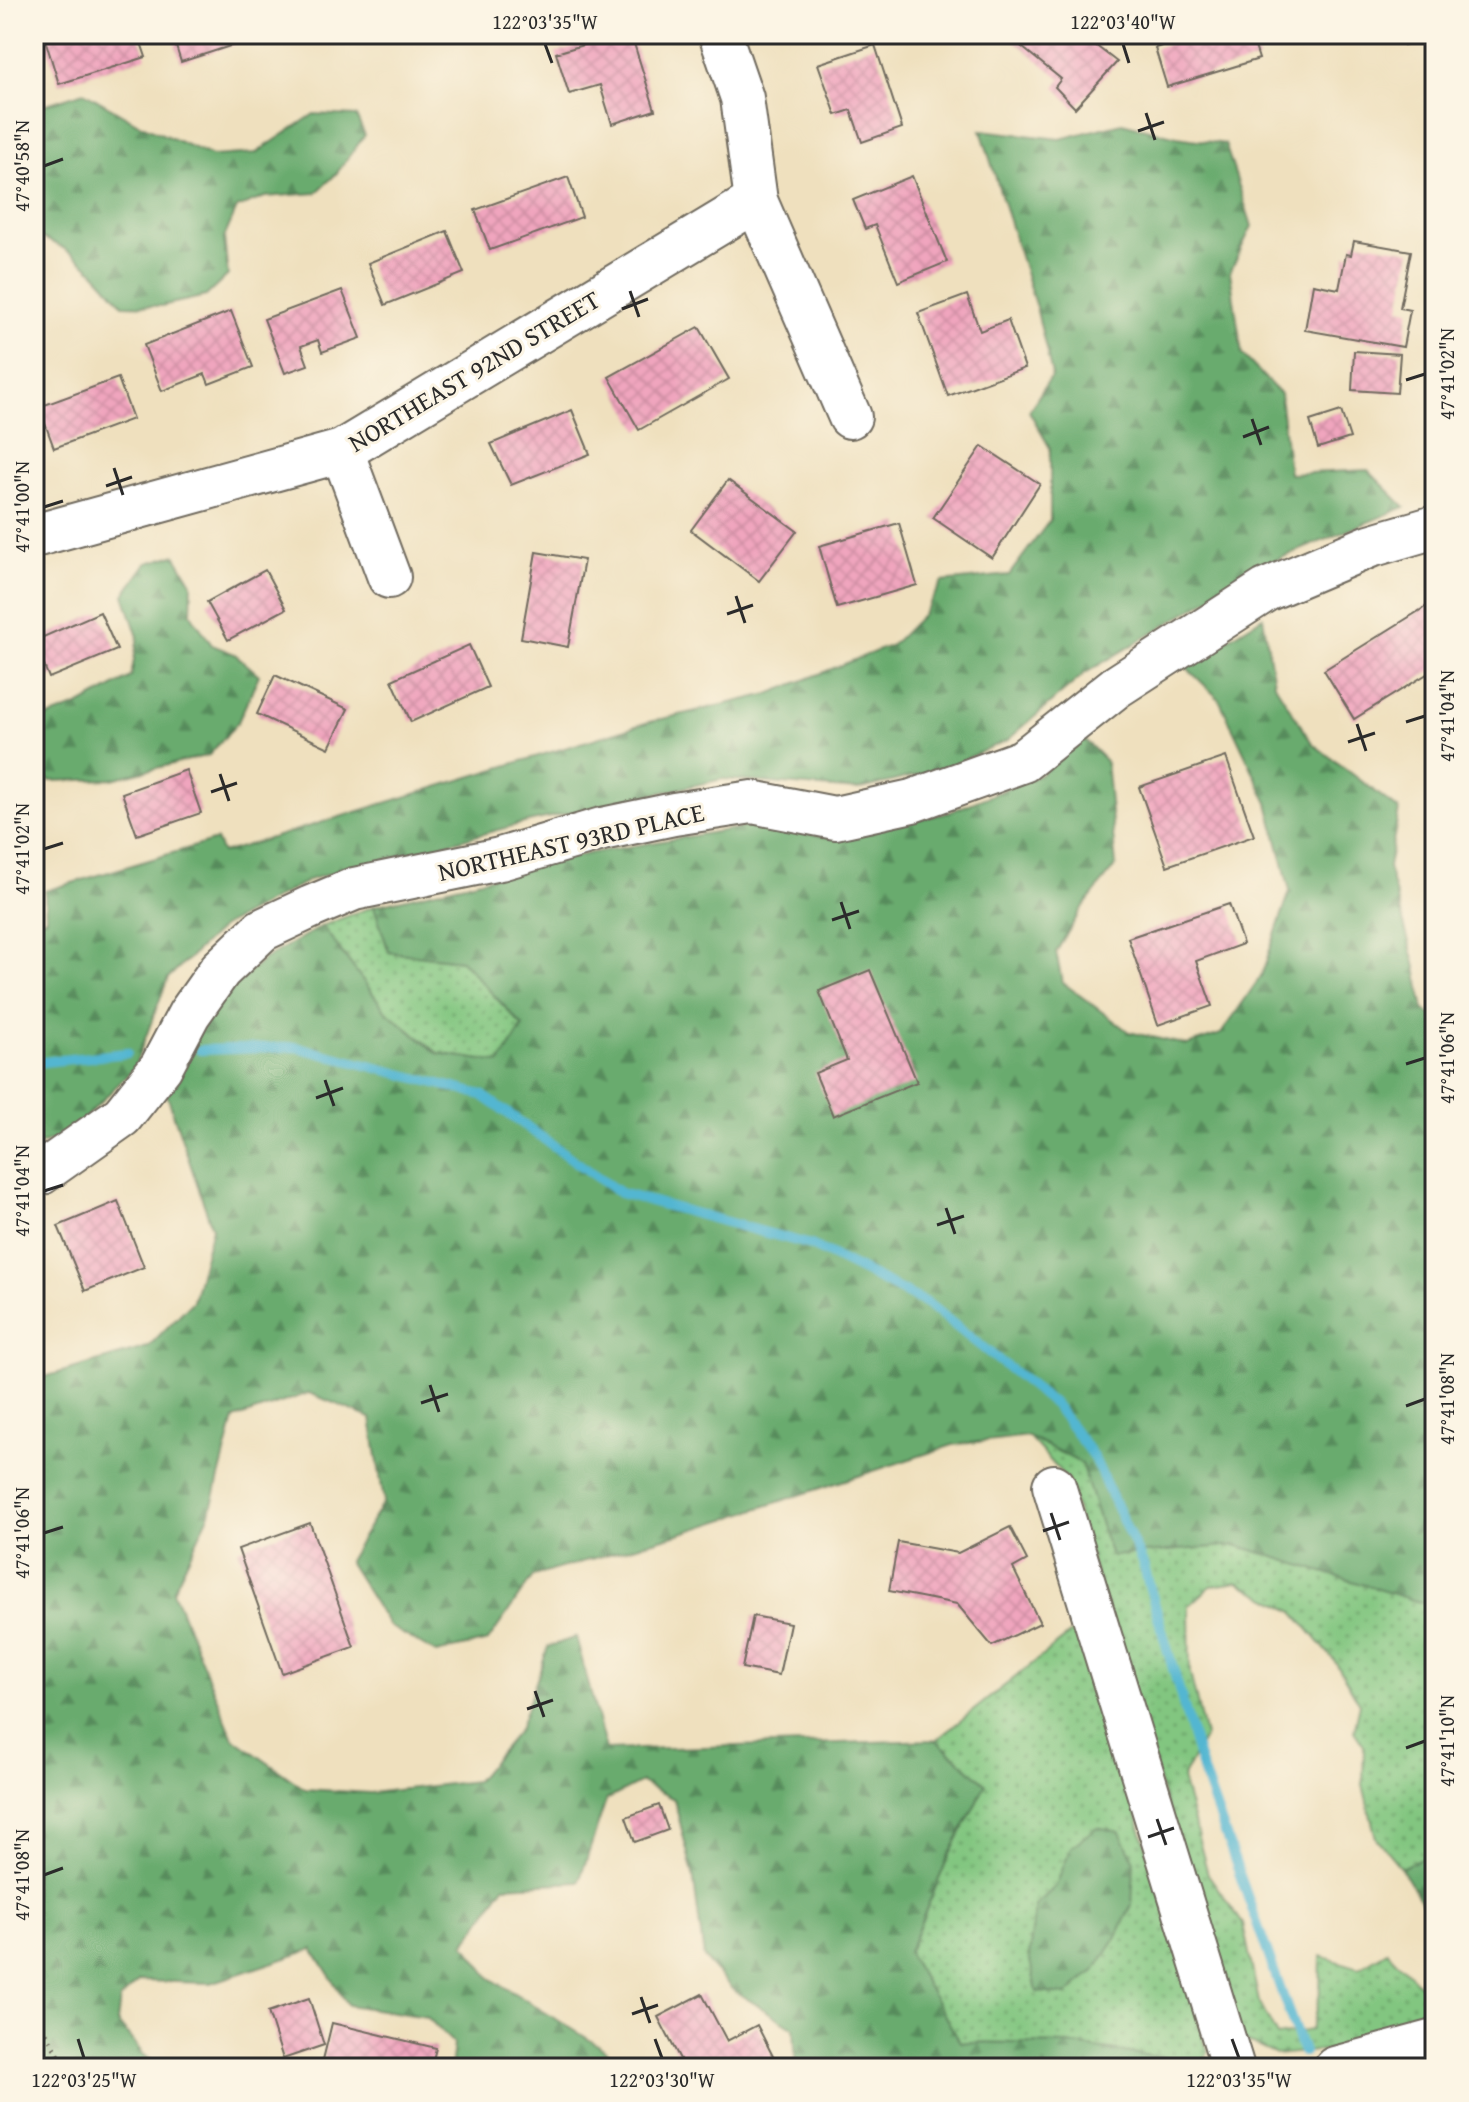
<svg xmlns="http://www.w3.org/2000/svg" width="1469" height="2102" font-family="'Gentium Book Plus',serif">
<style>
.grass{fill:url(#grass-dots);stroke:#567856;stroke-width:2}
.forest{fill:url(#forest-firs);stroke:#4a6b4c;stroke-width:2}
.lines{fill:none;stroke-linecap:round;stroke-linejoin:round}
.stream{stroke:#52b6d1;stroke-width:10}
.building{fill:url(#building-cross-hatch)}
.street-casing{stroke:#706a5e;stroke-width:46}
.path{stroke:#706a5e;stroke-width:5;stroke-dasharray:2 6;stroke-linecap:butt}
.street{stroke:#fff;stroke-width:42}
.ticks{fill:none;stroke:#2b2b2b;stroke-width:3}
.labels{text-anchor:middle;stroke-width:6;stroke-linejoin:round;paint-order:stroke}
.street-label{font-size:26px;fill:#2b2b2b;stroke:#fcf5e5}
.neatline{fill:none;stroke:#2b2b2b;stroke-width:3}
.ticks-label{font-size:20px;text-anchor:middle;fill:#2b2b2b}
</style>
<defs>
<pattern id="grass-dots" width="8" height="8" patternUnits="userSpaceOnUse" patternTransform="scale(2)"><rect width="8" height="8" fill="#82c680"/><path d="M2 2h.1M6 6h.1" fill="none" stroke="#6ba169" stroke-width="1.8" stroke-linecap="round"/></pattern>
<pattern id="forest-firs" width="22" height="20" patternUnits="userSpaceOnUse" patternTransform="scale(2)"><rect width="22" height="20" fill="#69ab6e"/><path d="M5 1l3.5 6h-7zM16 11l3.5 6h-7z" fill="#578b5b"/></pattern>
<pattern id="building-cross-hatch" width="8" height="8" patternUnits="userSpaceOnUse" patternTransform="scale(2)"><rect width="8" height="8" fill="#f0a5be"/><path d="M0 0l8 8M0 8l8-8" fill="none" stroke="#ce8ea3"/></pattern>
</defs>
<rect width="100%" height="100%" fill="#fcf5e5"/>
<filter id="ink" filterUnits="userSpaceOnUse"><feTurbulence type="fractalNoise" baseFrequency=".0125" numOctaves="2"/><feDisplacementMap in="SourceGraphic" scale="16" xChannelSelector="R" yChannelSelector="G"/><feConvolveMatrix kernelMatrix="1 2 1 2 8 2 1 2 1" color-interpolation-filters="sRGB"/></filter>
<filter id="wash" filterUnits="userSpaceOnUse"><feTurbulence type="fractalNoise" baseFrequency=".006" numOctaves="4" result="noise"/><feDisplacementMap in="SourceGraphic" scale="32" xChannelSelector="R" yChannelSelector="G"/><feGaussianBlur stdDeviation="1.8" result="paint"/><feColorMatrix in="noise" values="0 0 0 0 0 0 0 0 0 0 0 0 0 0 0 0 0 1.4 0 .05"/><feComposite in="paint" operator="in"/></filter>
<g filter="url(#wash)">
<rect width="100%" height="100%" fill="#efe0be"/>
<g class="grass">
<polygon points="374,906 389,952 461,960 523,1027 500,1063 438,1053 386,1011 322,926"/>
<polygon points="1028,1436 1081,1463 1111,1556 1236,1545 1432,1606 1435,1604 1435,1851 1401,1868 1376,1838 1363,1785 1364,1746 1354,1731 1360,1704 1334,1660 1294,1612 1238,1582 1211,1586 1189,1606 1190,1673 1205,1736 1182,1778 1208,1874 1243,1924 1259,2002 1277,2036 1311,2030 1320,1993 1321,1956 1359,1968 1387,1951 1428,1994 1435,1994 1435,2016 1334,2049 1276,2055 1237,2037 1067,1479"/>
<polygon points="1080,1626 1208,2053 1196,2068 1181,2068 1179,2060 1067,2044 960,2042 908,1953 949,1855 986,1784 936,1740"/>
</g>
<g class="forest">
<path d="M84,92L137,123L212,156L256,153L314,114L356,116L365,135L336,174L316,193L265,197L237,208L224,238L228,275L206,296L161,306L123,305C96,272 76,249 34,235V108Z"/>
<polygon points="1122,123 1177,137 1225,144 1252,226 1230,272 1242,354 1280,394 1289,474 1368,470 1405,507 1271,562 1084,674 1008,740 943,769 857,790 723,779 528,822 311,879 222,927 168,978 134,1068 68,1135 34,1146 34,922 46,918 45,891 216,840 222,853 649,722 769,694 892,645 924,613 942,582 1009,575 1050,520 1050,448 1029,411 1052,375 1037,311 981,130 1060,139"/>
<polygon points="175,555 192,583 191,614 212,645 235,654 259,675 238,722 209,755 112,779 50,781 34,770 35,722 80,705 131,677 138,637 124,595 147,563"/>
<polygon points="1263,617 1274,683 1312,743 1399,810 1388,867 1416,967 1424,1010 1435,1018 1435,1604 1432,1606 1236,1545 1111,1556 1081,1463 1028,1436 953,1445 692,1530 533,1576 488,1641 436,1653 389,1626 348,1561 384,1501 371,1418 309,1393 234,1419 210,1513 173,1591 233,1738 305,1789 370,1793 476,1781 519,1730 548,1647 576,1637 606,1750 936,1740 986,1784 949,1855 908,1953 960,2042 1067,2044 1179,2060 1181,2068 796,2068 794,2028 733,1990 704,1958 693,1874 674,1799 641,1782 606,1800 579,1882 504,1886 465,1944 490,1978 598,2045 627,2068 451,2068 454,2044 427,2017 348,2005 313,1949 211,1983 139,1981 120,1999 117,2022 143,2054 161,2068 34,2068 34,1380 148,1347 193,1301 212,1228 166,1092 213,1006 264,959 322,926 386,1011 437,1053 500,1063 523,1026 461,960 389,952 374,906 591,853 757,825 833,838 950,812 1040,775 1084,739 1106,761 1116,865 1081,910 1056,952 1062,982 1129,1032 1187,1045 1221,1034 1261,976 1290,891 1268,803 1219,699 1185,666"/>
<polygon points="1097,1827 1120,1832 1134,1861 1132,1905 1115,1940 1095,1970 1066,1995 1037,1992 1029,1957 1035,1906 1056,1886 1071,1847"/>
<polygon points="1435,1851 1435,1923 1401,1868"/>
</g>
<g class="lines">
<g class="stream">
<polyline points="200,1050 296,1047 482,1095 620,1193 811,1245 928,1304 1055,1405 1093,1456 1143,1564 1201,1766 1303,2052"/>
<polyline points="34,1063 127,1053"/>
</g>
</g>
<g id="blocks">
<g class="building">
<polygon points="51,34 138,34 146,57 59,84 44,36"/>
<polygon points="172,34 264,34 264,35 181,62"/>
<polygon points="620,34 631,34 655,110 612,124 600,85 569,94 556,53"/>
<polygon points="1006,34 1081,34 1117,62 1075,108 1055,87 1061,79"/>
<polygon points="1200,34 1251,34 1259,59 1167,87 1155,48"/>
<polygon points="1400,34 1435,34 1404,45"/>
<polygon points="875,45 902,128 862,142 851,110 836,115 818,64"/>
<polygon points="912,176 947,262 898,282 875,225 865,229 853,200"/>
<polygon points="568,177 582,217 490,250 475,210"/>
<polygon points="447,231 464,273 385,305 368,263"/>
<polygon points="1354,241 1411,251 1400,308 1410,310 1403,347 1305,330 1313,284 1339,289 1346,254 1351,255"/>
<polygon points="342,290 361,338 322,352 318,340 301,346 308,365 285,373 264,319"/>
<polygon points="967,295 980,331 1008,320 1025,368 948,396 918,313"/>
<polygon points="231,311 253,367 209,384 205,374 162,391 144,345"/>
<polygon points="699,327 729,379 639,430 609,377"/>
<polygon points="1354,351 1400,354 1397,393 1352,390"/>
<polygon points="118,378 133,419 54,448 39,407"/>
<polygon points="572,410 590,454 511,485 491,444"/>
<polygon points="1341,411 1350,438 1318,448 1310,421"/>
<polygon points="982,446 1040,484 992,558 933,518"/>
<polygon points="728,480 797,531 759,581 691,530"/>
<polygon points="899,523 917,585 837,608 819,546"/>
<polygon points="536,552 584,560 568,647 521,638"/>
<polygon points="265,570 286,609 228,640 207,602"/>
<polygon points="1435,601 1435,669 1354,719 1324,670"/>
<polygon points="100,612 117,650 49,678 34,641"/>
<polygon points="469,645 488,687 411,722 392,680"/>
<polygon points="275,675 348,709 329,748 257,714"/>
<polygon points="1226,757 1254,836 1167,866 1139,787"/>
<polygon points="186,770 201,813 137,835 122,793"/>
<polygon points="1229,904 1243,944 1196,961 1212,1006 1158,1025 1128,938"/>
<polygon points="870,970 917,1082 833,1116 815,1073 847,1060 819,991"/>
<polygon points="118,1201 144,1267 85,1291 58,1226"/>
<polygon points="310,1523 354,1647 282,1673 238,1549"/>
<polygon points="1010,1527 1027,1560 1013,1568 1040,1623 992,1646 957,1604 889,1591 898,1542 958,1553"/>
<polygon points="753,1616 790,1623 779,1675 742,1668"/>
<polygon points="659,1805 668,1830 635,1842 626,1817"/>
<polygon points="702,1994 727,2041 757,2025 779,2068 678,2068 683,2065 658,2017"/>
<polygon points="309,1998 324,2045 283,2059 268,2012"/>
<polygon points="332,2023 436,2048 431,2068 321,2068"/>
</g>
</g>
</g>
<g filter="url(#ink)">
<use href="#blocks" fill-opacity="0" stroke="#706a5e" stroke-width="2"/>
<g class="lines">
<defs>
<g id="street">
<polyline points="720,34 742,98 756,201 850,417"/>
<polyline points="342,451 389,577"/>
<polyline points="34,536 342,451 756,201"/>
<polyline points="40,1174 122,1116 161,1067 189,1014 220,970 262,930 311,907 354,889 500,859 602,829 674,814 752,802 835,818 912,801 1023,761 1116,687 1266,590 1370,546 1435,527"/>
<polyline points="1054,1486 1233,2068"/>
<polyline points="1335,2068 1435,2041"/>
</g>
</defs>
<use href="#street" class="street-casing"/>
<polyline class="path" points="34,2012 66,2068"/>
<use href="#street" class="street"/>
</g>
</g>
<path class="ticks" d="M545,44L552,63M1123,44L1129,63M1146,113L1155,140M1138,131L1164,122M44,166L63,159M630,291L639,317M622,309L648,299M1406,380L1425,374M1252,419L1261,445M1243,437L1269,427M114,468L123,495M106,486L132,477M44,507L63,501M736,596L745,623M727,614L753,605M1406,722L1425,716M1357,724L1366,751M1348,742L1375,733M220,774L229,801M211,792L237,783M44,849L63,843M841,902L850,929M832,920L859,911M1406,1064L1425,1058M325,1080L334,1106M316,1098L343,1088M44,1191L63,1185M946,1208L955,1234M937,1225L964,1216M430,1385L439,1412M421,1403L448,1394M1406,1406L1425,1399M1051,1513L1060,1540M1043,1531L1069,1522M44,1533L63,1527M535,1691L544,1717M527,1709L553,1700M1406,1748L1425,1741M1157,1819L1166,1845M1148,1837L1174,1828M44,1875L63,1868M641,1997L650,2023M632,2014L658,2005M78,2039L84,2058M655,2039L662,2058M1232,2039L1239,2058"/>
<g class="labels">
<g class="street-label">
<text transform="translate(474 371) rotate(-31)" y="9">NORTHEAST 92ND STREET</text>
<text transform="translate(571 842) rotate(-13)" y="9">NORTHEAST 93RD PLACE</text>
</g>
</g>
<rect width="1469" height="2102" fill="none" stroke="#fcf5e5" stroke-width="88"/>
<rect x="44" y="44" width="1381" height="2014" class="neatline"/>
<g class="ticks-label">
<text x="545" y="29">122°03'35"W</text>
<text x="1123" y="29">122°03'40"W</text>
<text transform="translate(22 166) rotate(-90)" y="7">47°40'58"N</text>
<text transform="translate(1447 374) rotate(-90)" y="7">47°41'02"N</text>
<text transform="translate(22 507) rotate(-90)" y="7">47°41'00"N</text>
<text transform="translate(1447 716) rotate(-90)" y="7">47°41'04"N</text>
<text transform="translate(22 849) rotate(-90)" y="7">47°41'02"N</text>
<text transform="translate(1447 1058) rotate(-90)" y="7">47°41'06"N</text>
<text transform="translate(22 1191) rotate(-90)" y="7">47°41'04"N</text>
<text transform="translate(1447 1399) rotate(-90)" y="7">47°41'08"N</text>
<text transform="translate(22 1533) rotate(-90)" y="7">47°41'06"N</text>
<text transform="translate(1447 1741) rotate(-90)" y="7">47°41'10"N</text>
<text transform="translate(22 1875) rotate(-90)" y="7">47°41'08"N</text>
<text x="84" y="2087">122°03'25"W</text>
<text x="662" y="2087">122°03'30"W</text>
<text x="1239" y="2087">122°03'35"W</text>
</g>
</svg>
